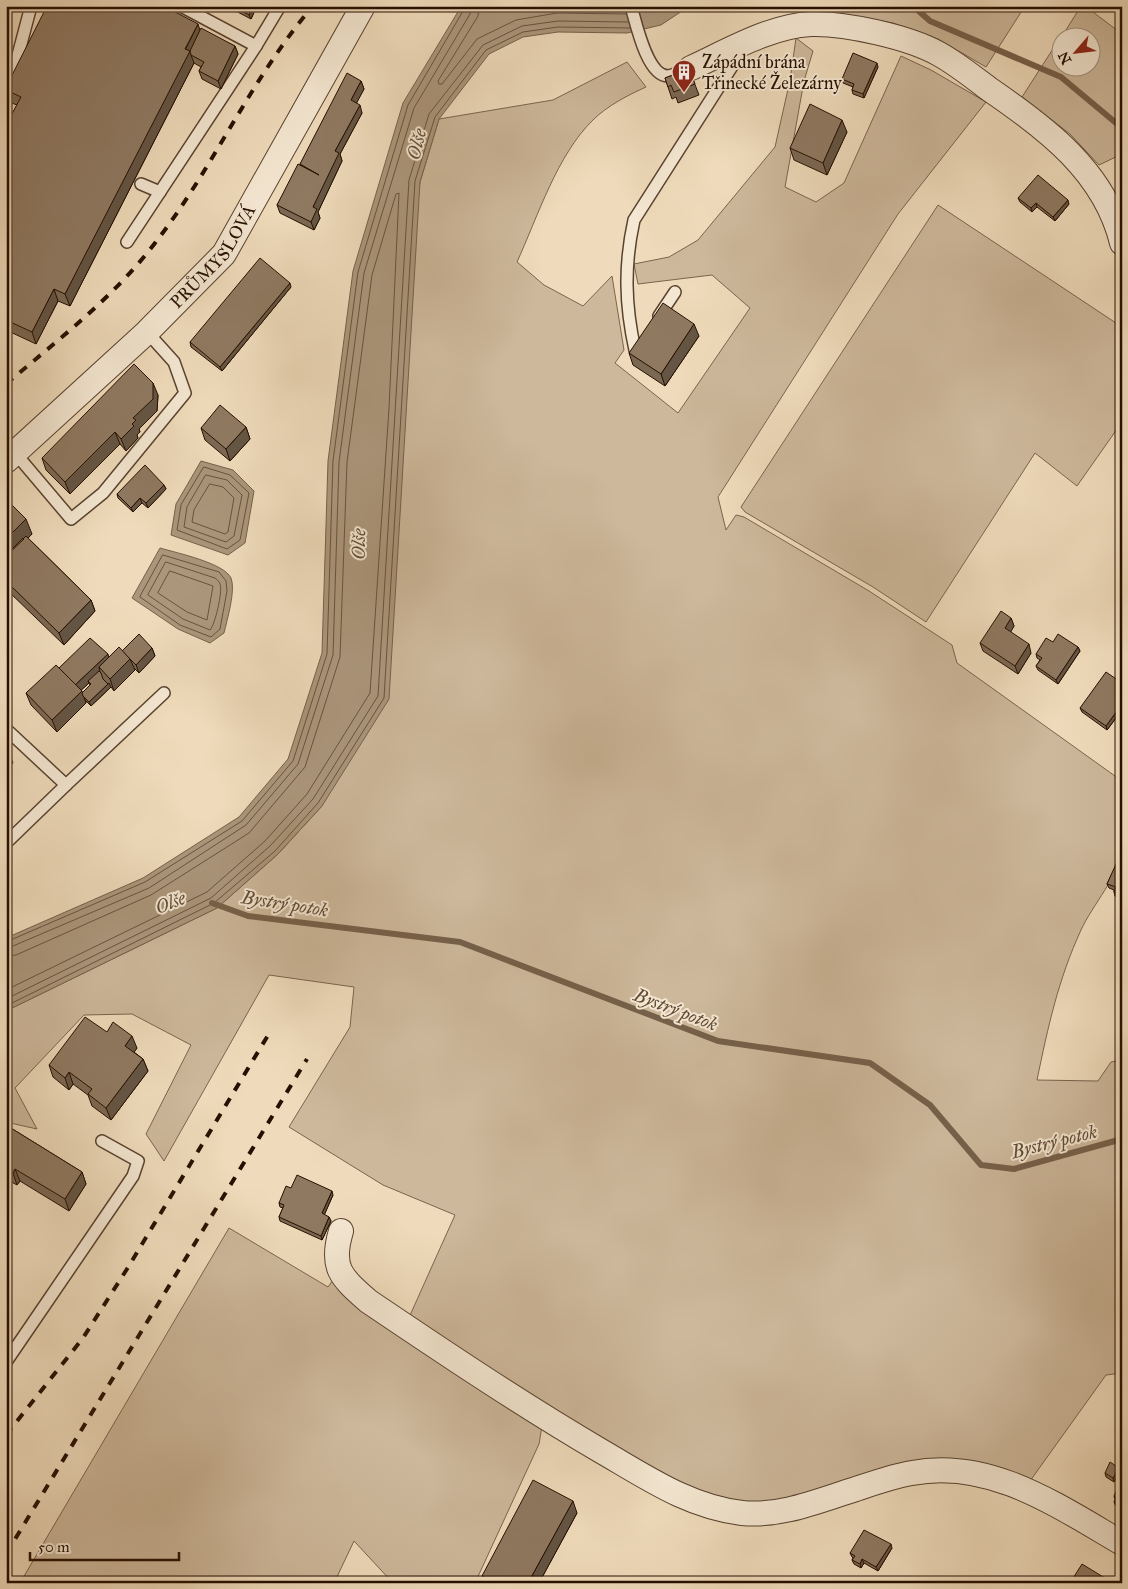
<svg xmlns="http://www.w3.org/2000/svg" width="1128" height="1589" font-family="'IM FELL Great Primer',serif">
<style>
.green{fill:#cdb89b;stroke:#7a644e}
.water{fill:#ab967b;stroke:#76604a}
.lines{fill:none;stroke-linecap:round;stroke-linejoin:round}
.shore{stroke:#68523e;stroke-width:1}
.stream{stroke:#76604a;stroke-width:6}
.lane-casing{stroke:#58422f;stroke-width:14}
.street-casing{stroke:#58422f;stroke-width:26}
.lane{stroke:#f5e8d3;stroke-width:11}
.street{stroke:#f5e8d3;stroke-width:24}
.rail{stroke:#260f00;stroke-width:4;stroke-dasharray:9 9;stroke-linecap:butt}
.wall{fill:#7b6853;stroke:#260f00;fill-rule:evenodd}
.shaded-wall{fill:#645544;stroke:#260f00}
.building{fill:#8f7961;stroke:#260f00}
.labels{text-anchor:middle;stroke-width:4;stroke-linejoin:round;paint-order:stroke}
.poi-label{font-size:18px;fill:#260f00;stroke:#f5e8d3;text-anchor:start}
.street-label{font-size:18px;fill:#260f00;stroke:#f5e8d3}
.water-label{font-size:19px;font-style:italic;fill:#624c37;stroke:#f5e8d3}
</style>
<rect width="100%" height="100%" fill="#efdbbb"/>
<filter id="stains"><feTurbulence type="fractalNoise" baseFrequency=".004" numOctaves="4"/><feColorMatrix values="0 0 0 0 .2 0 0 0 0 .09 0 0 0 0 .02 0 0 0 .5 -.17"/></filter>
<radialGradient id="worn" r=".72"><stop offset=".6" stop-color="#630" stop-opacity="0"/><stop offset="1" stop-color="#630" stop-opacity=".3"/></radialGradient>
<g class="green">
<polygon points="825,6 1025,6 986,67 938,39 893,23 818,10"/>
<polygon points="1081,6 1085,6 1122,34 1122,154 1099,165 1070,134 1022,97 1060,38 1060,68 1090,68 1090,38 1061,38"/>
<path d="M796,38L813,51L804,81L785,187L816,202L844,183L901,56L931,70L986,102L898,214L718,497L726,530L736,515L744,517L869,591L952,645L957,663L1122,781C1122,803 1125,827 1122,849C1118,878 1093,904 1081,930C1058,980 1048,1027 1037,1080L1098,1081L1111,1062L1122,1060V1373L1106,1375L1030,1481L999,1471L763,1506L716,1502L662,1482L407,1322L455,1215L383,1185L289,1127L350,1027L354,987L269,975L164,1161L146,1134L191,1045L132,1014L84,1015L15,1088L37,1129L6,1122V1011L217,908L278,854L322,806L420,182L439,119L553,100L627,62L646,87C628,95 607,106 593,120C557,155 538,216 517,262L544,285L583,306L612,276L624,350L615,363L678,413L750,308L712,275L638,284L634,264L669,257L698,240L775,147L790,80Z"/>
<polygon points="938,205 1119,325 1122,422 1077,486 1035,453 926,622 873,587 745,512 741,507"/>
<polygon points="229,1228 328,1287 333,1280 542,1426 539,1444 475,1583 393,1583 354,1541 334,1583 20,1583"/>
<polygon points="739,1578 795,1579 811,1583 736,1583"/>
</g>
<g class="water">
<polygon points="464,6 708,6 682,11 661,25 627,33 558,32 523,37 489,54 439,119 420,182 389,699 322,806 278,854 217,908 6,1011 6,938 143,878 239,817 288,759 322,653 328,461 353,271 403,103 459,10"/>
<polygon points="201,461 233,470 254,491 245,543 228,555 171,535 176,504"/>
<path d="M160,548C177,553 224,563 231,578C236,590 227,620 224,633L210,643L178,629L132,598Z"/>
</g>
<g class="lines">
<g class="shore">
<polyline points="479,6 478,16 438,81 439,84 442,84 477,39 516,20 557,13 626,14"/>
<polygon points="204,467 230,475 249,493 240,540 227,549 177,530 181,505"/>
<polygon points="206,475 227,480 242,495 234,536 226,542 184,527 187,507"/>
<polygon points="210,484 223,487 234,498 228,532 225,534 192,522 194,510"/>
<polygon points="163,555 219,572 226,581 227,591 220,629 211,637 180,625 140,597"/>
<path d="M166,562L215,578C216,579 220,582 220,584C223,591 215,625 210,630L183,619L148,595Z"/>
<polygon points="170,571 213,586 207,620 187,612 158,593"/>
<polyline points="6,942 145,882 242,821 293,761 327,654 333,461 358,272 408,105 466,6"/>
<polyline points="6,949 149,888 246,825 298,764 333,655 339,462 364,273 414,108 470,14 472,6"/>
<polyline points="6,956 16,955 151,895 249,833 305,767 340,657 347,462 372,275 396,194 399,193 389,408 370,693 307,794 265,841 207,892 6,990"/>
<polyline points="6,999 211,898 270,846 313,799 378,696 409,180 429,114 483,45 522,26 558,21 628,22"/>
<polyline points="6,1006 214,903 275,851 318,803 384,698 415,181 435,117 486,50 523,32 558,27 630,28"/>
</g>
<g class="stream">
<polyline points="913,6 930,21 1061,77 1122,128"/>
<polyline points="212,903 248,916 460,942 718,1041 870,1063 930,1105 981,1165 1014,1169 1122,1139"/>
</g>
<defs>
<g id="lane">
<polyline points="181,6 256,46"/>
<path d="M631,6C636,23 647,76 668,76C675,75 684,70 691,68"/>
<polyline points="6,90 17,59 31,6"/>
<polyline points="141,184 160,192"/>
<polyline points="127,242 256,46 280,6"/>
<polyline points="659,316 675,292"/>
<path d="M635,350C625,305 624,265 634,220L745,46"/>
<polyline points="16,454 71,519 103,493 185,393 174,362 147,332"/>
<polyline points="6,729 66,785 6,843"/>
<polyline points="66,785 164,693"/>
<polyline points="6,1362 133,1176 138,1161 102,1141"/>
</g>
<g id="street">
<path d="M691,68C728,51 770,26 811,24C845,23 909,37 939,54C957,64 973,77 989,89C1046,128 1105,172 1122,243"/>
<path id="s1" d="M6,461L147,332L224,254L363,6"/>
<path d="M341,1231C330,1268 341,1277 368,1301C445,1353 521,1404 601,1451C646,1477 689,1507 742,1513C781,1517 820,1500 856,1489C874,1483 893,1476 912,1473C990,1458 1058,1506 1122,1543"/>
</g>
</defs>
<use href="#lane" class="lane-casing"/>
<use href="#street" class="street-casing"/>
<use href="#lane" class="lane"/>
<use href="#street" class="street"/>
<g class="rail">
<path d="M6,384C58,340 114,297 155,243C213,169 251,78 313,6"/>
<polyline points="6,1435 83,1338 127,1269 270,1032"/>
<polyline points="6,1554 307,1059"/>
</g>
</g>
<g class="wall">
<polygon points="226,6 257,6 251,19"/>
<polygon points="200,30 235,46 238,54 221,89 202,79 199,71 201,67 194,63 70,306 58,301 36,344 6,330 6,125 17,105 9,102 6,93 6,87"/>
<polygon points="878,67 864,98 853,94 852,90 853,87 843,83 842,79"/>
<polygon points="689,69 699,95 678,103 676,97 672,99 665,78"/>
<polygon points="361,81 364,89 356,103 362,113 340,154 342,161 318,212 320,218 314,230 280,213 277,205 300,166 300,164"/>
<polygon points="847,132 827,175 794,160 790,148"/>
<polygon points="1018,198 1069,204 1055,221 1037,207 1032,212 1020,202"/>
<polygon points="291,287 222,371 191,347 190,342"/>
<polygon points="699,336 665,386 633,365 629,353"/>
<polygon points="158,395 157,411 139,429 140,432 137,435 138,438 126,451 120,444 70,494 46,470 42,458"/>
<polygon points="246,427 250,439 230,461 205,440 201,428"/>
<polygon points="164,485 166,489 148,508 142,503 133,512 118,498 117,494"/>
<polygon points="6,499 32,534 28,538 91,600 95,611 64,645 6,589"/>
<polygon points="1011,618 1014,626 1010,632 1031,653 1018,674 983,651 980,643"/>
<polygon points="1053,642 1078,647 1080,651 1058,684 1038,670 1036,666 1040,660 1037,658 1036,654"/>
<path d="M152,648L155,656L139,673L134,668L135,670L114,691L111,687L91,706L85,700L86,703L57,732L31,705L26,693L59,668L109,658L122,651ZM89,683L90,685L82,693L81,690Z"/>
<polygon points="1122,683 1122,710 1107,730 1082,712 1080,708"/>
<polygon points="1122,853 1122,898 1115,896 1114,892 1114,890 1109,888 1107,884"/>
<polygon points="107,1032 137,1048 134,1052 143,1059 148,1071 111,1120 92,1106 88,1095 73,1084 69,1090 53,1077 49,1065"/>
<polygon points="6,1125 82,1172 86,1184 69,1211 20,1181 17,1185 6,1179"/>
<polygon points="291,1188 333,1195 324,1215 329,1217 331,1221 322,1240 280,1221 279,1217 283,1208 280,1207 279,1203"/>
<polygon points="1120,1472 1114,1482 1106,1477 1105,1473"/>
<polygon points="1122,1489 1122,1509 1116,1506 1114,1502 1115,1500 1114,1496"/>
<polygon points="577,1513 539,1583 485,1583 482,1576"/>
<polygon points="892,1548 878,1571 864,1563 861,1568 854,1564 852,1560 853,1558 852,1557 850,1553"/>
</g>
<g class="shaded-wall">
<polygon points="253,6 257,6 251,19 249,15"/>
<polygon points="198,24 202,36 191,55 194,63 70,306 65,294"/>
<polygon points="235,46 238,54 221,89 218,81"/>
<polygon points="877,63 878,67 864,98 863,94"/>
<polygon points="361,81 364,89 354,108 351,100"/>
<polygon points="360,105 362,113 340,154 342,161 318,212 320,218 314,230 311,222 313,207 335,151"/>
<polygon points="842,120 847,132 827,175 823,163"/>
<polygon points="1068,200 1069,204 1055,221 1053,217"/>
<polygon points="1036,203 1037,207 1032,212 1031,208"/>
<polygon points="290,283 291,287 222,371 220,367"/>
<polygon points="54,289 58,301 36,344 32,332"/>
<polygon points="694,324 699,336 665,386 661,374"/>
<polygon points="153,383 158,395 157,411 139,429 140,432 137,435 138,438 126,451 121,439 132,424 133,418"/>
<polygon points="246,427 250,439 230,461 226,449"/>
<polygon points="115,432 120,444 70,494 65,482"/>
<polygon points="164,485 166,489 148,508 146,503"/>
<polygon points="140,498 142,503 133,512 131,508"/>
<polygon points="26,519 32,534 6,561 6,539"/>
<polygon points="91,600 95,611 64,645 59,633"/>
<polygon points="1011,618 1014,626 1008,637 1005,628"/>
<polygon points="1029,644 1031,653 1018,674 1015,666"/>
<polygon points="1078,647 1080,651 1058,684 1056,680"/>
<polygon points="152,648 155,656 139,673 136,665"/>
<polygon points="108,654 110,662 99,667 100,672 89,682 88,681 89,683 78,693 75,685"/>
<polygon points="130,659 135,670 114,691 110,679"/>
<polygon points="109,683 111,687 91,706 89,702"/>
<polygon points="82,691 86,703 57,732 52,720"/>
<polygon points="1122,704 1122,710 1107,730 1106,726"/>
<polygon points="9,752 13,763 6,770 6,754"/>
<polygon points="132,1036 137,1048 130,1058 125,1046"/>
<polygon points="143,1059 148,1071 111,1120 106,1108"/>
<polygon points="69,1072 73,1084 69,1090 65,1078"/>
<polygon points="15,1169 20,1181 17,1185 13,1173"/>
<polygon points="82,1172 86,1184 69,1211 65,1199"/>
<polygon points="332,1191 333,1195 323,1218 322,1213"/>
<polygon points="329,1217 331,1221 322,1240 321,1236"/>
<polygon points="1119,1468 1120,1472 1114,1482 1113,1478"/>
<polygon points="573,1501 577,1513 539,1583 528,1583"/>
<polygon points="891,1544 892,1548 878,1571 876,1567"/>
<polygon points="862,1559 864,1563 861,1568 860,1564"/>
</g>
<g class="building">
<polygon points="47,6 164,6 198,24 185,49 190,51 65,294 54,289 32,332 6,320 6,125 21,97 6,90 6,87"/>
<polygon points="233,6 253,6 249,15"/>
<polygon points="201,28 235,46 218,81 199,71 204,62 191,55 190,51"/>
<polygon points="853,53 877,63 863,94 852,90 854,84 842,79"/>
<polygon points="689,69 695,84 674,92 671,85 668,87 665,78"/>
<polygon points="347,73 361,81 351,100 360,105 335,151 339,153 313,207 317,209 311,222 277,205 298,164 319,175 300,164"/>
<polygon points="810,104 842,120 823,163 790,148"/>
<polygon points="1038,175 1068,200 1053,217 1036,203 1031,208 1018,198"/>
<polygon points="260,258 290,283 220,367 190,342"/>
<polygon points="663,303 694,324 661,374 629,353"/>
<polygon points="134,364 153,383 153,399 133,418 136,420 132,424 134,426 121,439 115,432 65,482 42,458"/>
<polygon points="220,405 246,427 226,449 201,428"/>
<polygon points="145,465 164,485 146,503 140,498 131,508 117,494"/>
<polygon points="6,499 26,519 6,539"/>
<polygon points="26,536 91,600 59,633 6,581 6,556"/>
<polygon points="23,538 24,539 6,556 6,555"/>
<polygon points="1001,611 1011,618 1005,628 1029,644 1015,666 980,643"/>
<polygon points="139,634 152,648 136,665 122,651"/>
<polygon points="1058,634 1078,647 1056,680 1036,666 1042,658 1036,654 1046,638 1053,642"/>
<polygon points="90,638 108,654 75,685 59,668"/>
<polygon points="119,647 130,659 110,679 99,667"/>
<polygon points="56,665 82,691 52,720 26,693"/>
<polygon points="99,671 101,673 103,679 108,684 89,702 83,696 82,693 91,684 88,681"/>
<polygon points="1106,672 1122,683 1122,704 1106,726 1080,708"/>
<polygon points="1121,853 1122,853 1122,895 1114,892 1116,887 1107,884"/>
<polygon points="85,1017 107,1032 113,1022 132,1036 125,1046 143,1059 106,1108 88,1094 92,1089 69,1072 65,1078 49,1065"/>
<polygon points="6,1125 82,1172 65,1199 15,1169 13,1173 6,1169"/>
<polygon points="297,1175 332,1191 322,1213 329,1217 321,1236 279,1217 284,1205 279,1203 286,1186 291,1188"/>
<polygon points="1110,1462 1119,1468 1113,1478 1105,1473"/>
<polygon points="533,1480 573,1501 528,1583 495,1583 482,1576"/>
<polygon points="1118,1487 1122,1489 1122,1506 1114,1502 1117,1498 1114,1496"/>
<polygon points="864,1530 891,1544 876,1567 862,1559 860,1564 852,1560 855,1556 850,1553"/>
<polygon points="1082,1564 1113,1583 1070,1583"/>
</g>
<defs>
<symbol id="building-pin" viewBox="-11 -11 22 30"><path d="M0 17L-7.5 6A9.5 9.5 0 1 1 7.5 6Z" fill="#8f2418" stroke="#f5e8d3"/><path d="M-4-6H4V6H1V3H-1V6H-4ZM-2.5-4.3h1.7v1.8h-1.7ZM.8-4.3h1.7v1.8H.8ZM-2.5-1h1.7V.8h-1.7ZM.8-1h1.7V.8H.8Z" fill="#fff"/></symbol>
</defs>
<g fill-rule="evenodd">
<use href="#building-pin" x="670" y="58" width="28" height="38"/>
</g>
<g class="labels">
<g class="poi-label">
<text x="702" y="68">Zápádní brána<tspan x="702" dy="21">Třinecké Železárny</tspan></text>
</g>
<g class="street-label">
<text dy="6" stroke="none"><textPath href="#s1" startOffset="292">PRŮMYSLOVÁ</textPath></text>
</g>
<g class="water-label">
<text transform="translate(416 144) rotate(-76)" y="7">Olše</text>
<text transform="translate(358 544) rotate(-88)" y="7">Olše</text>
<text transform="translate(170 902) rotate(-21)" y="7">Olše</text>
<text transform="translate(285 903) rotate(9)" y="7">Bystrý potok</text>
<text transform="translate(676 1009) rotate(21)" y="7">Bystrý potok</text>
<text transform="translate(1054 1141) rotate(-14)" y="7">Bystrý potok</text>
</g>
</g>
<rect width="1128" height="1589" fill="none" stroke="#efdbbb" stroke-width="25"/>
<rect x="8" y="8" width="1113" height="1574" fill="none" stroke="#260f00" stroke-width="2.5"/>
<rect x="12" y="12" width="1103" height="1564" fill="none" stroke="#260f00"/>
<g transform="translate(1076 52) rotate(242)"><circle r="24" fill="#f5e8d3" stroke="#a2917f"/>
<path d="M0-4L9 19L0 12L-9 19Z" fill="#8f2418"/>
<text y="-8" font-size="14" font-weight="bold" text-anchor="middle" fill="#260f00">N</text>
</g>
<path d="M30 1552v8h149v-8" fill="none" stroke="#260f00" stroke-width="2.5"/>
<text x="38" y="1552" font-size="15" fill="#260f00" stroke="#f5e8d3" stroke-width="4" paint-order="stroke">50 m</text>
<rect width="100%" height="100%" filter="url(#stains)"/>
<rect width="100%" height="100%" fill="url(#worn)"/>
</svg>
